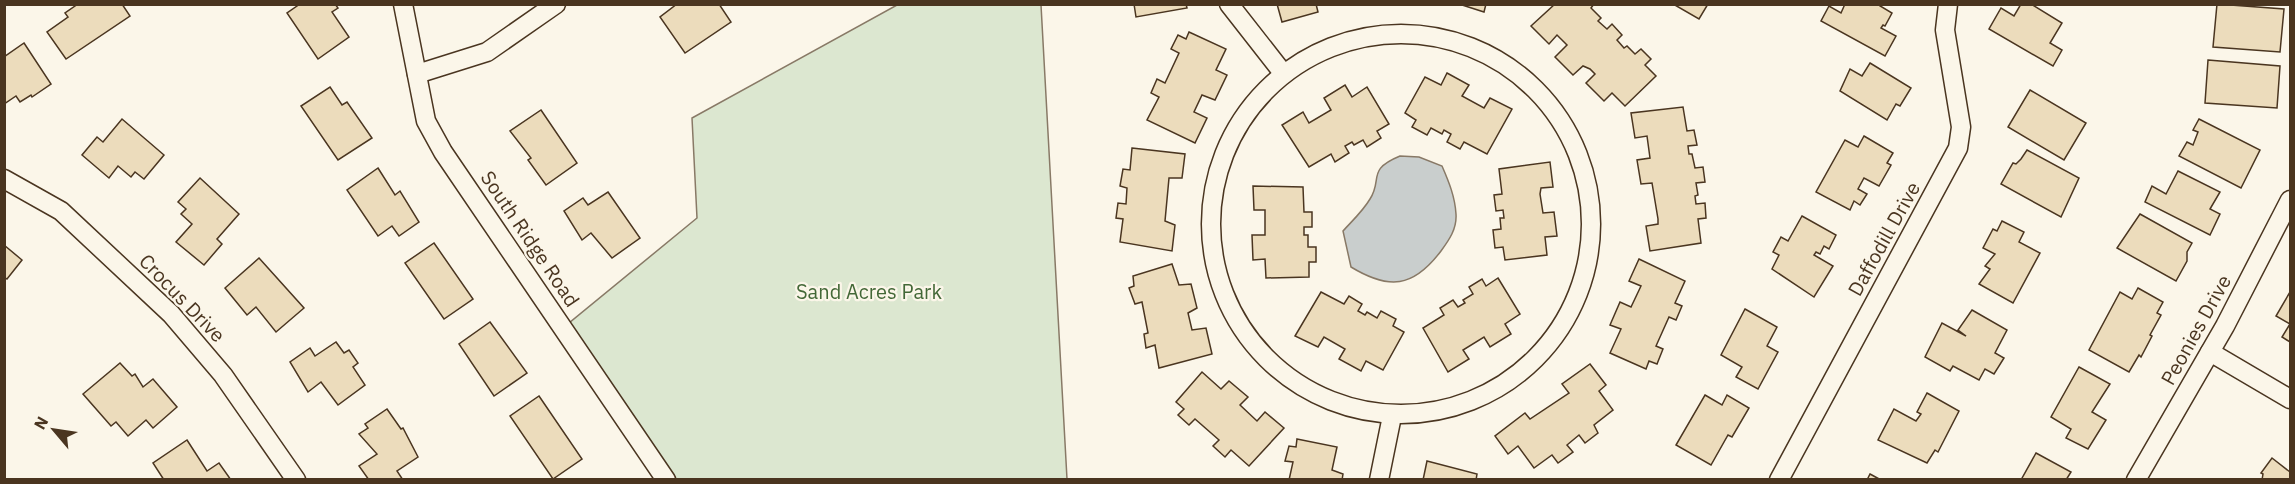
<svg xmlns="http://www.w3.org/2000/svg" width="2295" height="484" font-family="'IBM Plex Sans',sans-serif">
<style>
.green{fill:#dce7d0;stroke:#887966;stroke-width:1.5}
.water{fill:#c9cecd;stroke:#887966;stroke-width:1.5}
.building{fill:#ecdcbc;stroke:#4a3520;stroke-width:1.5}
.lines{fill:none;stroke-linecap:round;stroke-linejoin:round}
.street-casing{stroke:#4a3520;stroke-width:21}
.street{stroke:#fbf6e9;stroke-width:18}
.labels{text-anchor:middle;stroke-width:4.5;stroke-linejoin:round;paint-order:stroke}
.street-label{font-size:20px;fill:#4a3520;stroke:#fbf6e9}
.park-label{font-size:20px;fill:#436837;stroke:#fbf6e9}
</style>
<rect width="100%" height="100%" fill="#fbf6e9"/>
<polygon class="green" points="897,5 1041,5 1067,479 673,479 563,328 697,218 692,118"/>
<path class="water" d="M1400,156L1419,157L1442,166C1449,182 1455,197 1456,214C1457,229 1449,240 1441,251C1413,288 1389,290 1351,267L1343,231C1352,221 1363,211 1370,199C1383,179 1366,170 1400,156Z"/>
<g class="building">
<polygon points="78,4 122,4 130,16 66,59 47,32 68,17 65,13"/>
<polygon points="300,4 335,4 338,8 332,12 349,37 318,59 287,13"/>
<polygon points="677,4 719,4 731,22 685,53 660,17"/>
<polygon points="1134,4 1186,4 1187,8 1136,17"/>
<polygon points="1277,4 1316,4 1318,12 1282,22"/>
<polygon points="1459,4 1486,4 1484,12"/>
<polygon points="1555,4 1594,4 1591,8 1601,18 1598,21 1607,29 1612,24 1622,35 1617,40 1624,48 1627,46 1635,54 1641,49 1651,59 1645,65 1656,76 1625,106 1612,93 1604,101 1586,83 1595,74 1590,69 1583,66 1573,75 1555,57 1567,45 1557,35 1549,44 1531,26"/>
<polygon points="1673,4 1708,4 1699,19"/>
<polygon points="1845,4 1877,4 1892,13 1885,26 1883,25 1881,28 1896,36 1885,56 1821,21 1829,6 1841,13"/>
<polygon points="2021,4 2031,4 2062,23 2050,43 2062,50 2053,66 1989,29 2001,8 2014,16"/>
<polygon points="2217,4 2284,9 2280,52 2213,47"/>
<polygon points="1189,32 1226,49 1216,70 1227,75 1215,100 1202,95 1194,112 1207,118 1195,143 1147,120 1159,97 1151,93 1157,79 1165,83 1179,53 1171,49 1178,35 1186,39"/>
<polygon points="24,43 51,84 32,97 31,95 20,102 16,96 4,104 4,57"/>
<polygon points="2208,60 2280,66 2277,108 2205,103"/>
<polygon points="1870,63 1911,88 1900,106 1896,104 1887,120 1840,91 1850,69 1862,76"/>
<polygon points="1447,73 1469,85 1462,96 1484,108 1490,98 1512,109 1487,154 1464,142 1460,149 1447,142 1451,134 1444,130 1442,134 1431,128 1427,135 1412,127 1416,120 1405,113 1425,77 1441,85"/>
<polygon points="1345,85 1352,97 1367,87 1389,124 1377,131 1381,138 1367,147 1363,140 1354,145 1352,142 1345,146 1349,153 1335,162 1331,154 1309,167 1282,125 1303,112 1309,123 1331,110 1324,98"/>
<polygon points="330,87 342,105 347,102 372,138 338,160 301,106"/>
<polygon points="2030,90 2086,123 2064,160 2008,127"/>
<polygon points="1683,107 1687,131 1694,130 1697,145 1688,146 1689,154 1692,154 1695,168 1703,167 1705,182 1696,183 1698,195 1695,196 1696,204 1705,203 1706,218 1698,219 1701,243 1650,251 1646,226 1658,224 1658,219 1652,183 1641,184 1637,160 1650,158 1647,136 1635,138 1631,113"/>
<polygon points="541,110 577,163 546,185 528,160 531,158 510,131"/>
<polygon points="122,119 164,155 144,179 135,172 131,177 118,166 109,178 82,155 97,137 103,142"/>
<polygon points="2199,119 2260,150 2241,188 2179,156 2187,142 2193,145 2198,132 2193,130"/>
<polygon points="1864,136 1893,153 1887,163 1891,165 1879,186 1864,178 1858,189 1867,194 1860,205 1854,201 1850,210 1816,192 1845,140 1858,147"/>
<polygon points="1132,148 1185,154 1182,178 1169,178 1165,221 1175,225 1172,251 1120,242 1123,219 1116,218 1118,203 1126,204 1127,188 1120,186 1123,169 1130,170"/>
<polygon points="2027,150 2079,178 2061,217 2001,184 2013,163 2016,164 2021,159"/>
<polygon points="1550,162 1553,187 1541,188 1540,194 1543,213 1554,212 1557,236 1545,237 1547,255 1505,260 1503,247 1495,248 1493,230 1501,229 1500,218 1504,218 1503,210 1496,211 1494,195 1502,194 1499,169"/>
<polygon points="378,168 395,195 400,191 419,222 399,236 392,226 378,236 347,190"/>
<polygon points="2178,171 2220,192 2210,209 2220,214 2210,235 2145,202 2152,186 2166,194"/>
<polygon points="200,178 239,214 217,239 222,244 204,265 176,242 192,224 181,214 186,209 178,202"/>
<polygon points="1253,186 1303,187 1304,212 1312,212 1312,227 1304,227 1304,235 1308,235 1308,247 1316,247 1316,262 1309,262 1309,277 1266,278 1265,259 1253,260 1252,235 1265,235 1265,210 1254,210"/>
<polygon points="608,192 640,238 612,258 591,233 582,240 564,211 583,198 588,205"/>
<polygon points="2140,214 2192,243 2187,252 2187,261 2176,281 2117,248"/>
<polygon points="1802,216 1836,235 1829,249 1824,246 1820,254 1816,252 1814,255 1833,266 1814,297 1772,269 1779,255 1773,252 1781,237 1788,241"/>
<polygon points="2002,221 2024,232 2019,242 2040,253 2013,303 1979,284 1990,269 1985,266 1995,254 1983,248 1993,229 1997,231"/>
<polygon points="434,243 473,299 444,319 405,263"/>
<polygon points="4,245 22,260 7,279 4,277"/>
<polygon points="259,258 304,308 276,332 256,307 247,315 225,288"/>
<polygon points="1639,259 1685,281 1675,303 1682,306 1676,320 1669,317 1656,346 1663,349 1657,364 1649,361 1646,369 1610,353 1621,329 1610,325 1620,302 1631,307 1641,286 1629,281"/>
<polygon points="1172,264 1179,285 1191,284 1197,308 1188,313 1192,330 1206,328 1212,354 1159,368 1155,345 1146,348 1144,334 1148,333 1142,302 1135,304 1129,288 1134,286 1133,276"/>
<polygon points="1498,278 1520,314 1505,324 1511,334 1490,347 1484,337 1463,350 1469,359 1448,372 1423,328 1444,315 1440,308 1453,300 1458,307 1465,303 1463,300 1473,294 1469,287 1482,279 1486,286"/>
<polygon points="2138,288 2163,302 2157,313 2161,315 2150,335 2152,336 2141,357 2139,355 2129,372 2089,350 2120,292 2132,299"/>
<polygon points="1321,292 1344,304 1349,296 1362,304 1358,311 1365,315 1367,312 1377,318 1381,311 1396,319 1393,326 1404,332 1383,370 1366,361 1361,371 1339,359 1345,349 1324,337 1318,347 1295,336"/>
<polygon points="2290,292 2290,342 2282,337 2290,324 2276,316"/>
<polygon points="1745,309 1777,327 1767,346 1778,352 1758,389 1736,377 1742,367 1721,355"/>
<polygon points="1972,310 2007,330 1995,353 2004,358 1994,374 1985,369 1979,380 1953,366 1950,371 1925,357 1942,323 1966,336 1958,330"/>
<polygon points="490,322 527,373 494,396 459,344"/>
<polygon points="336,342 344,353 349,350 358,363 353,367 365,385 338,405 321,382 308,392 290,362 310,348 315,356"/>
<polygon points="120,363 132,376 135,374 143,387 153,379 177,407 153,428 146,420 128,436 116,422 111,426 83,394"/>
<polygon points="1590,364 1606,385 1599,391 1613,410 1594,425 1598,433 1585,443 1579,435 1567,445 1573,452 1558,463 1552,455 1534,468 1518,446 1508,454 1495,436 1525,413 1530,419 1569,393 1562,384"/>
<polygon points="2079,367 2110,384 2092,412 2106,420 2088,449 2066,438 2071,429 2051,417"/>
<polygon points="1202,372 1221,389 1229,381 1248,397 1240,405 1257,421 1265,412 1284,428 1249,466 1231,450 1225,457 1213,446 1219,440 1195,419 1189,425 1178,415 1184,409 1176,402"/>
<polygon points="1927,393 1959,411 1938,452 1935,450 1927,463 1878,440 1894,409 1916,421 1921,414 1917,412"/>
<polygon points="1705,395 1722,405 1727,395 1749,408 1732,437 1728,435 1711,465 1676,445"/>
<polygon points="539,396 582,459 553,479 510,416"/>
<polygon points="387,409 401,429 403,428 418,457 397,471 403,480 369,480 359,466 377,454 359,434 368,428 365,424"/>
<polygon points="1297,439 1337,447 1332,470 1343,474 1342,480 1289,480 1293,462 1285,461 1289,446 1296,447"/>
<polygon points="187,440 207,471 219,463 231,480 164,480 153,463"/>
<polygon points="2036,453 2071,472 2066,480 2021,480"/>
<polygon points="2272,458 2290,472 2290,480 2262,480 2263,474 2261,473"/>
<polygon points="1427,461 1477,474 1476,480 1423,480"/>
<polygon points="1870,474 1881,480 1867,480"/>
</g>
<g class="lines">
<defs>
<g id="street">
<polyline points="403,4 426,121 443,152 666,480"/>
<polyline points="1229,4 1283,73"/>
<circle cx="1401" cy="224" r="190"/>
<polyline points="417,74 487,52 556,4"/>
<polyline points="4,179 61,211 171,314 223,375 296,480"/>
<polyline points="2210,352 2290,399"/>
<polyline points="1379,480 1392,416"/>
<polyline points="1779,480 1958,148 1961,127 1945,30 1948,4"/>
<polyline points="2136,480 2225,326 2290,200"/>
</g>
</defs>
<use href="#street" class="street-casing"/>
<use href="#street" class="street"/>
</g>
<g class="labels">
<g class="street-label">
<text transform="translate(530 239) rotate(56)" y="7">South Ridge Road</text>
<text transform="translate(1884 239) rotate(-61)" y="7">Daffodill Drive</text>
<text transform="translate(182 298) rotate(46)" y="7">Crocus Drive</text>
<text transform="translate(2196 330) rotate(-61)" y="7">Peonies Drive</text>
</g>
<g class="park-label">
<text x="869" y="299">Sand Acres Park</text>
</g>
</g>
<rect width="2295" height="484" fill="none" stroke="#4a3520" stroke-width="12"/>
<g transform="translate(54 430) rotate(299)" stroke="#fbf6e9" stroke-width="4.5" paint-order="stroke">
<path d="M0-4.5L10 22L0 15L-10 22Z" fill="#4a3520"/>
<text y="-9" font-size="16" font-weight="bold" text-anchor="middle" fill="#4a3520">N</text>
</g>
</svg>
